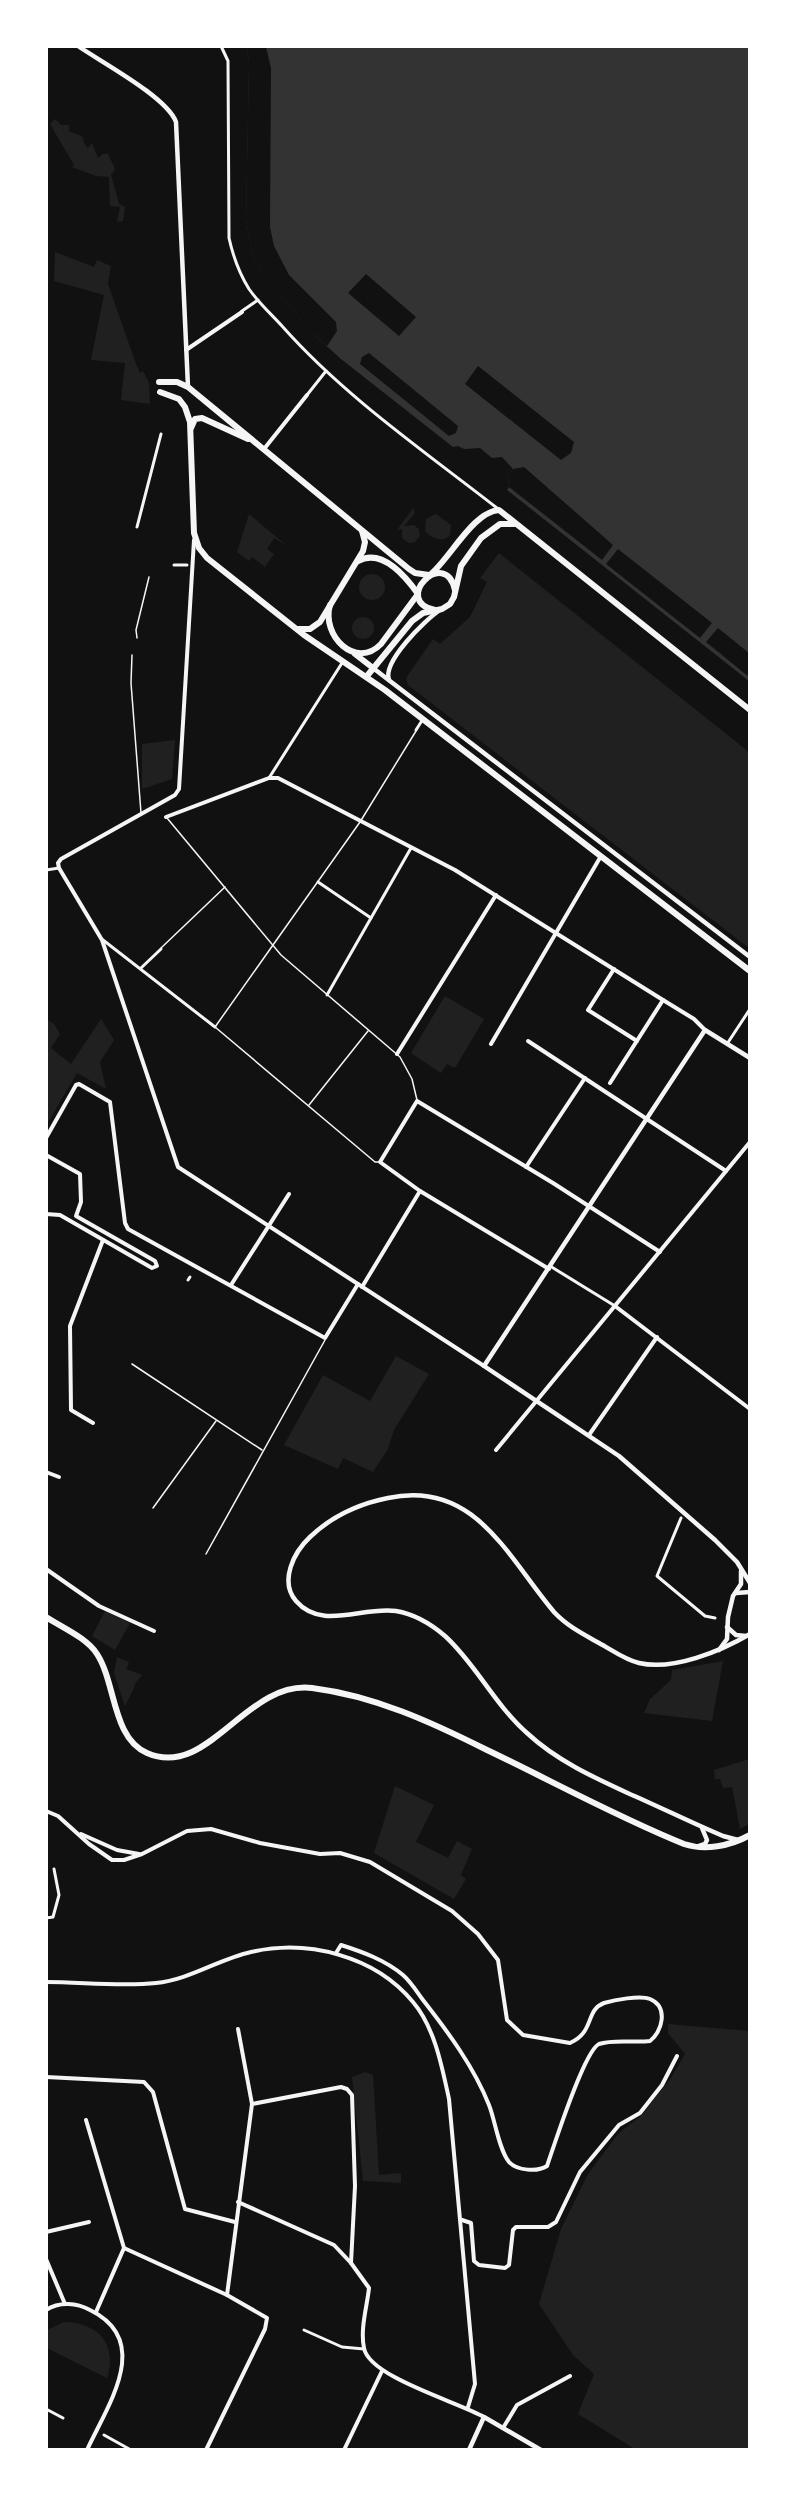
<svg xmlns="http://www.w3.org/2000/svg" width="796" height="2496" font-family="Montserrat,sans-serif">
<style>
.green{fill:#202020}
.water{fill:#333}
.pier{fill:#111}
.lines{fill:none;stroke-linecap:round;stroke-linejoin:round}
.service{stroke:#f5f5f5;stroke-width:1.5}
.pedestrian{stroke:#f5f5f5;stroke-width:3}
.minor{stroke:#f5f5f5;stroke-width:4}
.tertiary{stroke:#f5f5f5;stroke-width:4.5}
.primary{stroke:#f5f5f5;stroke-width:6}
</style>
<rect width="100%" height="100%" fill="#111"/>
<g class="green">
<polygon points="55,119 61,125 69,125 69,131 83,137 84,143 88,148 92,143 98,158 103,154 108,154 115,169 111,175 119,204 125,207 123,221 117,222 120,207 110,206 109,177 96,176 72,167 74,165 50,124"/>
<polygon points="55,252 94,267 97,260 111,266 108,284 136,364 140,373 143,371 149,383 150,404 121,400 125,363 91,360 104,295 54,281"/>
<polygon points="413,508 415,513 404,526 414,525 419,529 420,536 415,542 409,543 402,538 402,529 397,530"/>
<polygon points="249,514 286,545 274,538 267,549 274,554 265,567 252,557 249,561 237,552"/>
<path d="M436,514L451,525L450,535C442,544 432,538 425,531L426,519Z"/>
<polygon points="499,553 749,752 749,948 408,685 406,678 433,639 440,644 470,617 487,582 480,578"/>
<circle cx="372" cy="587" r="13"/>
<circle cx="363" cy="628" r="11"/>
<polygon points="175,740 172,779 142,789 142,744"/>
<polygon points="445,996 484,1019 455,1068 447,1064 441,1073 411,1053"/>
<polygon points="47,1019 54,1024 60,1034 51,1048 71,1064 101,1019 114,1040 100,1062 106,1089 77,1073 47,1124"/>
<polygon points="396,1356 429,1374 394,1430 388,1449 373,1472 343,1458 338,1469 284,1445 323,1375 370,1401"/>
<polygon points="105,1611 130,1623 115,1650 92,1636"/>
<polygon points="117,1657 129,1662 126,1669 142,1675 134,1685 135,1686 125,1706 114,1673"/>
<polygon points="723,1661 712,1721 644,1713 650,1699 671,1680 672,1670"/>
<polygon points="749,1759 749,1824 740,1829 732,1787 723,1788 720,1779 715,1779 714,1770"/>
<polygon points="395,1786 434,1805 416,1842 448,1858 457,1841 472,1849 461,1875 466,1879 454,1899 374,1853"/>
<polygon points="668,2024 749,2031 749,2449 635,2449 578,2414 594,2374 573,2355 539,2304 561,2229 588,2174 618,2134 642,2115 671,2078 685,2054 668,2033"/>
<polygon points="365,2072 373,2075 379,2175 401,2173 401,2183 363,2181 352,2077"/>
<path d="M64,2322C97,2322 118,2344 107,2378L47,2348V2330Z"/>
</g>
<polygon class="water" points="247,47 749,47 749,681 507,490 509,487 508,475 513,469 502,457 492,458 480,448 464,449 458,446 453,447 341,359 309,330 264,275 253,257 246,220 249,63"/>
<g class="pier">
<polygon points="247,47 266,47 271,68 270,227 274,246 289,275 336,322 337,331 327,346 309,330 264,275 253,257 246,220 249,63"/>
<polygon points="366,274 416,317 399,336 348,293"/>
<polygon points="369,353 458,426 456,433 449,436 360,364 362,357"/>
<polygon points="478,366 574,442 571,453 561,460 465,384"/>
<polygon points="524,467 613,545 602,560 509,487 508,475 513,469"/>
<polygon points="618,549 712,623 700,638 606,564"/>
<polygon points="718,628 749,653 749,677 706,642"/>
</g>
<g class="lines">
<g class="service">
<polyline points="137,638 136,630 149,577"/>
<polyline points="132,655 131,683 141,813"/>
<polyline points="167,818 281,955 400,1057 412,1079 417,1100"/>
<polyline points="161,948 225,887"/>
<polyline points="309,1105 368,1031"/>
<polyline points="379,1162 375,1162 215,1027 360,822 416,731"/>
<polyline points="132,1364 262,1450"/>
<polyline points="153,1508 216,1421"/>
<polyline points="206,1554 325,1340"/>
</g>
<g class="pedestrian">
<path d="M221,46L228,61L229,238C233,256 239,273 249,289C258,302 271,314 282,326C344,396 424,451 497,508"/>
<polyline points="242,311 258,300"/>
<polyline points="307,395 326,371"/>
<polyline points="137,527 161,434"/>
<polyline points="174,565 187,565"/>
<polyline points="416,730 423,719"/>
<polyline points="269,778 342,663"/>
<polyline points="46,870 59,868"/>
<polyline points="318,882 371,918"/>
<polyline points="103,940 215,1027"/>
<polyline points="141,968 161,949"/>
<polyline points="327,995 411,848"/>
<polyline points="727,1044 750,1009"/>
<polyline points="550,1266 615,1306"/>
<polyline points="188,1280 190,1277"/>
<polyline points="681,1518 657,1576 705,1616 715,1618"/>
<polyline points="46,1918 53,1917 59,1895 54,1869"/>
<polyline points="304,2330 342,2347 364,2349"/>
<polyline points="46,2409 63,2418"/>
<polyline points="104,2435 131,2450"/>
</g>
<g class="minor">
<polyline points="186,350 242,312"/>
<polyline points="264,449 307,395"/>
<polyline points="194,540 179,789 175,795 61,859 58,863 59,868 102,940 178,1167 484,1366"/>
<polyline points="166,817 269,778 278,778 455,870 663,1000 694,1019 705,1030"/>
<polyline points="614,969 588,1010 637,1041"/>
<polyline points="528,1041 726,1171"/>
<polyline points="491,1044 601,856"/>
<polyline points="397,1054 496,895"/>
<polyline points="610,1083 663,1000"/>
<polyline points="46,1138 76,1085 79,1084 110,1102 125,1223 128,1229 325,1338 358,1284"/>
<polyline points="46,1155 80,1174 81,1202 76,1216 155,1261 157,1266 152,1268 60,1215 46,1214"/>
<polyline points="526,1167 585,1078"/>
<polyline points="549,1269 420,1191 380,1162 417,1101 553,1183 660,1252"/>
<polyline points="231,1285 289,1194"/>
<polyline points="362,1287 420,1191"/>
<polyline points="615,1306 750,1409"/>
<polyline points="93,1423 71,1410 70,1326 103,1240"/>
<polyline points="589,1435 657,1337"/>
<polyline points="496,1450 750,1142"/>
<polyline points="46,1472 59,1477"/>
<polyline points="46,1569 99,1606 154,1631"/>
<path d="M46,1811L58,1816L89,1844L112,1860H124L142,1854L187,1831L211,1829L260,1843L320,1854L340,1853L370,1862L452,1911L478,1934L498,1960L507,2020L523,2035L570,2043C595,2032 585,2010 604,2003C614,2000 640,1995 650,1999C669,2007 662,2032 650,2041C635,2043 613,2039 599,2044C584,2051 554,2146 547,2166C538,2172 517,2171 509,2162C499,2150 495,2120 489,2105C474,2067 448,2032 423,2000C417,1992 411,1982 403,1975C385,1960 363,1952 341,1945L336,1953"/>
<polyline points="81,1834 117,1850 139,1854"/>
<path d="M46,1982C81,1982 122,1987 156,1983C189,1980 219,1959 251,1952C308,1939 375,1956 413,2002C435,2028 442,2067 449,2099L475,2384L468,2407"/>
<polyline points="46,2077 144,2082 153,2092 185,2209 235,2222"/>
<polyline points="252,2104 341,2087 347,2089 352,2095 355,2186 351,2263"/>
<polyline points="86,2120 124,2248 96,2312"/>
<path d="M238,2202L334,2245L351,2263L369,2288C367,2307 360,2329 364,2348C369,2377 458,2402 484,2417"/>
<polyline points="462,2220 471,2223 474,2261 479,2265 505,2268 509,2265 513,2230 516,2227 548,2227 556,2222 580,2172 619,2125 640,2113 662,2085 677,2056"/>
<polyline points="46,2232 89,2222"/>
<polyline points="124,2248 227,2295 267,2318 265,2329 206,2450"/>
<polyline points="46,2259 65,2304"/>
<polyline points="227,2295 252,2104 238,2029"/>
<path d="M46,2310C60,2301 77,2303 90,2310C154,2341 107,2406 87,2450"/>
<polyline points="503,2428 517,2405 570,2376"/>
<polyline points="344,2450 382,2371"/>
</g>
<g class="tertiary">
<path d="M78,46C101,62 167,97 176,122L188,387"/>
<polyline points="373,668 750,957"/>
<path d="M389,680C382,662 425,620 440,610"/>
<polyline points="750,1058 705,1030 484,1366 619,1456 715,1540 737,1562 750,1583"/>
<polyline points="736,1593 750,1592"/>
<polyline points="727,1627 736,1635 746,1636"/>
<polyline points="719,1650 727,1639 728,1617 733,1596 741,1584 741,1571"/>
<path d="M738,1840L723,1836C692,1823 662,1808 632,1795C595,1778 557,1761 527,1733C495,1705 475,1663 445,1636C431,1624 414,1614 396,1611C362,1606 322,1631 296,1601C279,1581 294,1552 310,1537C331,1517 358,1504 388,1498C475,1479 508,1558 554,1612C567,1626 583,1634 599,1643C612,1650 625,1660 639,1663C673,1671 721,1651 750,1634"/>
<polyline points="699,1846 705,1844 707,1840 702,1828"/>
<polyline points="469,2450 484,2417 541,2450"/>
</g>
<g class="primary">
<polyline points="159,382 177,382 188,387 409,569 415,573 429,575"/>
<polyline points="160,392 179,399 185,407 190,422 194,533 199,548 207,558 304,635 385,690 750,971"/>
<polyline points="191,428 195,419 202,418 248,439"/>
<path d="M358,561C382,548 406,577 418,594"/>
<path d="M431,574C451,557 473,512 499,510L750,710"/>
<path d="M330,605C321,636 356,670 381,644L418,594"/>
<path d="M435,610C391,601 445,546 455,590"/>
<polyline points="298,629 310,629 320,622 363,551 365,542 362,531"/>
<polyline points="355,654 373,668"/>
<polyline points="367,676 412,621 423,613 442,609 450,604 454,597 461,566 481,538 500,524 514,524"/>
<path d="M46,1617C63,1628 87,1638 97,1654C116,1683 112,1738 147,1753C208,1780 246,1680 312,1688C375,1696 431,1722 487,1750C552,1781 617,1817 684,1844C705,1851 730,1846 750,1835"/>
</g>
</g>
<rect width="796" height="2496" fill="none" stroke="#ffffff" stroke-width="96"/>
</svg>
